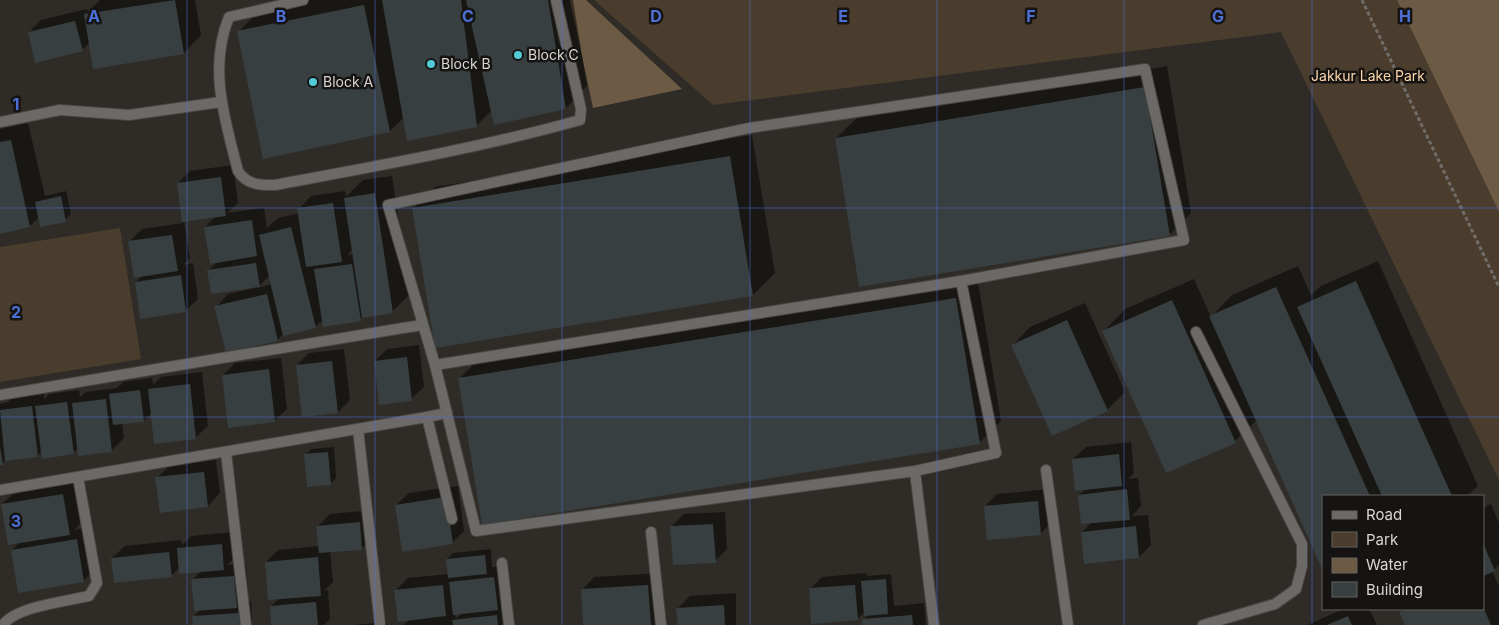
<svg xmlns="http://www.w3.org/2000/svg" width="1499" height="625" font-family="Inter,sans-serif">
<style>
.green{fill:#4b3d2e}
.water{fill:#6c5a44}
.shadow{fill:#0007;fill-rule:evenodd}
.building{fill:#383f40}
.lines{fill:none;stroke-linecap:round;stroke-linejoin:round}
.lane-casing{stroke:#4a4642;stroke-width:12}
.street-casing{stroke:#4a4642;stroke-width:12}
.path{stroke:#706c68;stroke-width:3;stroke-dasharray:4 2.5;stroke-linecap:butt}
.lane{stroke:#6c6a68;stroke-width:10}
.street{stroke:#6c6a68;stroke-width:10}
.grid{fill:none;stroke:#4c70d7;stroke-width:1;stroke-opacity:0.55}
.poi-dot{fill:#52cbd7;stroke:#161412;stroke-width:2}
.labels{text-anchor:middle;stroke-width:5;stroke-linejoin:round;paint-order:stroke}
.poi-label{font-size:14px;fill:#d9d6d3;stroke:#161412;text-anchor:start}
.park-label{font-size:14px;fill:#fbd6aa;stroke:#161412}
.grid-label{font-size:16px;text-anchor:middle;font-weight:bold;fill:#4c70d7;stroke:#161412;stroke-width:5;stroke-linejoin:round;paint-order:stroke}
</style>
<rect width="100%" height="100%" fill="#2f2b26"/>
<g class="green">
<polygon points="594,0 1397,0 1499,212 1499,480 1281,32 713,105"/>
<polygon points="120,228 141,359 0,382 0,247"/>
</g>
<g class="water">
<polygon points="570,0 586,0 682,89 593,108"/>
<polygon points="1397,0 1499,0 1499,212"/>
</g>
<g class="shadow">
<polygon points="100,0 195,0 201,35 184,53 90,42 82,50 29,32 41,20 87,9 88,12"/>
<polygon points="307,0 573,0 587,86 566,108 492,110 476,126 404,117 390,131 238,32 260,10"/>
<polygon points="1167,66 1191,213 1169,235 836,138 858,117"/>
<polygon points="28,123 45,196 66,191 71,214 65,220 39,217 30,226 0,233 0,129"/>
<polygon points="752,135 775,273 753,295 436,347 413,209 435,187"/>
<path d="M233,165L238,203L227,213L264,208L267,228L278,218L299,213V209L311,196L345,191L346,197L363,180L392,176L410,294L392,312L364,316L360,320H323L315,327L282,335L278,340L227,351L216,307L228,294L255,288L209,270L218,261L205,227L216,216L184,221L190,258L183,265L193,263L198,299L185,311L136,282L143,275L130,241L142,229L183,223L178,183L190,171ZM353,249L354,254L347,255ZM270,275L272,284L257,288Z"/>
<polygon points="1378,261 1478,486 1467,496 1323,496 1257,420 1235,441 1104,331 1125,309 1194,279 1211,317 1232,295 1298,266 1311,295 1321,286"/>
<polygon points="977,276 1001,421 979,443 459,379 481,357"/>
<polygon points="1085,303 1125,392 1107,410 1013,345 1030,327"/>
<polygon points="419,345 424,387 411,399 375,361 387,349"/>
<polygon points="344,349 350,400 338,412 303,416 297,365 309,353"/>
<polygon points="281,358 287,409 274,421 223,375 235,363"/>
<polygon points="202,372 208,426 195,438 152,413 143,421 122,423 124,438 111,451 78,448 73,453 42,451 37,456 7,460 0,464 0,404 8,402 12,398 44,394 44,399 49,394 79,390 80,397 86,392 117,388 123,382 152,378 153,385 161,377"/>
<polygon points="1131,442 1134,473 1128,479 1138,478 1141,506 1132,516 1148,515 1151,545 1139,557 1082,532 1092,522 1079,495 1086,489 1073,459 1086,447"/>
<polygon points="334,447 336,478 330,484 305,455 312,449"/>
<polygon points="216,460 220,493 208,506 157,478 169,466"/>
<polygon points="75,482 82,522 74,530 89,527 96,568 83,581 12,550 20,542 2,504 15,492"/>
<polygon points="458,486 464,531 452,543 396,505 409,493"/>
<polygon points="1050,489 1053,521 1041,533 985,506 997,494"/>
<polygon points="1491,504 1499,523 1499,565 1492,571 1499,586 1499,625 1406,625 1401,613 1405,609 1483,609 1483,508"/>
<polygon points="372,510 374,536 361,549 330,551 333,582 324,591 328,590 330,619 324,625 273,625 271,606 280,598 266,562 278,550 319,546 318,526 330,514"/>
<polygon points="725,512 727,549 715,561 671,527 684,514"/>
<polygon points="234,532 236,557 227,565 246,564 248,594 241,602 251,601 252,625 194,625 193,617 201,609 193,580 201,571 180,567 171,576 112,558 125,546 181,540 182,545 191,536"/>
<path d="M491,549L492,567L506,566L511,625H404L410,619L396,590L408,578L449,574L447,559L453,553ZM461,613L456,619L455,614Z"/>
<polygon points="660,573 660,625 584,625 582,590 594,577"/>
<polygon points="866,573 867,576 891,574 894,606 924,603 926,625 863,625 863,620 869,614 865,612 857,619 810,589 822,577"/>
<polygon points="736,593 736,625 679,625 678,608 690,596"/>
<polygon points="1344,609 1369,609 1377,625 1307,625"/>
<polygon points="386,622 387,625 353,625"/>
</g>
<g class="building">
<polygon points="175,0 184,54 93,69 84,14"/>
<polygon points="382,0 461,0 477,127 407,141"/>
<polygon points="466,0 548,0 566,109 494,125"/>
<polygon points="364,5 390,132 263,159 237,31"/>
<polygon points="75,21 83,51 35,63 28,32"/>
<polygon points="1145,87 1170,236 859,287 835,138"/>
<polygon points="11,140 30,227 0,234 0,142"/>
<polygon points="730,156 753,296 435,348 412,208"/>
<polygon points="221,177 226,216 182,222 177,183"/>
<polygon points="375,193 393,313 362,318 344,198"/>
<polygon points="61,196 66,222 40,227 35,202"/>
<polygon points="333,203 342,262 306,267 297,208"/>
<polygon points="252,220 257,256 210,264 204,227"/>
<polygon points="291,227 316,328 283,336 259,235"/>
<polygon points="172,235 178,271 134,278 128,241"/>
<polygon points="256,263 260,287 211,294 207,270"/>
<polygon points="352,264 361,321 323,327 314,269"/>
<polygon points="181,275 186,312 140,319 135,282"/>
<polygon points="1356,281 1452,496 1382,496 1297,307"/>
<polygon points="1276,287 1370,496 1323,496 1323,571 1209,316"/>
<polygon points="267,294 278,341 226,353 214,306"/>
<polygon points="956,298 980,444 482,525 458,378"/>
<polygon points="1172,300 1236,443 1166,473 1102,331"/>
<polygon points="1067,320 1108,411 1052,436 1011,345"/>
<polygon points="407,357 412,401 379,405 374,361"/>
<polygon points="332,361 338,413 302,417 296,365"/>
<polygon points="269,369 275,422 228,428 222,375"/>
<polygon points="190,384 196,439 154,444 148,389"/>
<polygon points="140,390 144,422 113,425 109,394"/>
<polygon points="106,399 112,452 78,456 72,403"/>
<polygon points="67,402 74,454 42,459 35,406"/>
<polygon points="32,406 38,457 5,461 0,410"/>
<polygon points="0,447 3,465 0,465"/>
<polygon points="328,452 331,485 307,487 304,454"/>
<polygon points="1119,454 1122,486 1075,491 1072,459"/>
<polygon points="204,472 208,507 160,513 155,477"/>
<polygon points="1127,489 1130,520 1081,524 1078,495"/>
<polygon points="63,494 70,535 8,545 1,504"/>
<polygon points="446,497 453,544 402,552 395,505"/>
<polygon points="1038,501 1041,535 987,540 984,506"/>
<polygon points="360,522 362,550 319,553 316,526"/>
<polygon points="713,524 716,563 673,565 670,526"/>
<polygon points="1136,526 1139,558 1084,564 1081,532"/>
<polygon points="77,539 84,582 18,593 11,550"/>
<polygon points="1483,543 1495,571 1483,576"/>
<polygon points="222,544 224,570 179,574 177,548"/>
<polygon points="169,552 172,577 114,583 111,558"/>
<polygon points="485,555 487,574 448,578 446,559"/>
<polygon points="318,557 321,596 268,600 265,562"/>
<polygon points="234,576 237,608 194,611 191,579"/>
<polygon points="494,577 498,610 453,615 449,582"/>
<polygon points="886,579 888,614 864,616 861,581"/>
<polygon points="443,585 446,616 398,622 394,590"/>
<polygon points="648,585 651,625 583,625 581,589"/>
<polygon points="855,585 858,620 811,624 809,588"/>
<polygon points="316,602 318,625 271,625 270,606"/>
<polygon points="724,605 725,625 678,625 676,608"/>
<polygon points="1408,609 1484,609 1491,625 1405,625 1399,612"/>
<polygon points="239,613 240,625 193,625 192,616"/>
<polygon points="497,615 498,625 453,625 452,620"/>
<polygon points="912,615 913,625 862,625 862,619"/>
<polygon points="1348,616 1352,625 1327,625"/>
</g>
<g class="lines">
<defs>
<g id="lane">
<path d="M303,0L229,17C208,68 225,120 238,171C247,185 259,185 275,185C377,166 480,148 580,120L581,109L556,0"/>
<polyline points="60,110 129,115 221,102"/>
<polyline points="403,328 423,325"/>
<polyline points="435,365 961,281"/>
<polyline points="427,417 447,413"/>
<polyline points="915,471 476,531 435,365 388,205 749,128 1145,69 1184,240 961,281 996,453 915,471 916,480"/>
</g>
<g id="street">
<polyline points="0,122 60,110"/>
<polyline points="1196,332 1302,544 1302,566 1296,589 1275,604 1203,625"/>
<polyline points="0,395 403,328"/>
<polyline points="358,429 380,625"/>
<polyline points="226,452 246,625"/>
<polyline points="1046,470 1068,625"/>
<polyline points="916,480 934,625"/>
<polyline points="0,490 427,417 452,519"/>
<polyline points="651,532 661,625"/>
<polyline points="502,563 509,625"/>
<path d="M3,625C15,607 67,601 89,596L97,583L78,477"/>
</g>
</defs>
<use href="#lane" class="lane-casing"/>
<use href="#street" class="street-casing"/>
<polyline class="path" points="1362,0 1499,287"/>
<use href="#lane" class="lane"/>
<use href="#street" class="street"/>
</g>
<path class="grid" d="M187,0V625M375,0V625M562,0V625M750,0V625M937,0V625M1124,0V625M1312,0V625M0,208H1499M0,417H1499"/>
<g class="poi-dot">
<circle cx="518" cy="55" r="5"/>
<circle cx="431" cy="64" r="5"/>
<circle cx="313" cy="82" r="5"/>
</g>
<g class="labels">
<g class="poi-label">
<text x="528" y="60">Block C</text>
<text x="441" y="69">Block B</text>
<text x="323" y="87">Block A</text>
</g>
<g class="park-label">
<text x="1368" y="81">Jakkur Lake Park</text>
</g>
</g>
<g class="grid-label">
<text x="94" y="22">A</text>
<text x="281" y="22">B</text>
<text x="468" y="22">C</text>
<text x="656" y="22">D</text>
<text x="843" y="22">E</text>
<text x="1031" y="22">F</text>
<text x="1218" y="22">G</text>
<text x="1405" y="22">H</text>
<text x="16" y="110">1</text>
<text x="16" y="318">2</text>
<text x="16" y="527">3</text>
</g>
<rect x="1322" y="495" width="162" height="115" fill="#161412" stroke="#64625f"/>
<rect x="1332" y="511" width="25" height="8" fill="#6c6a68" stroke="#64625f"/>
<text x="1366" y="520" font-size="15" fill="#d9d6d3">Road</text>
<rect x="1332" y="532" width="25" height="15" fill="#4b3d2e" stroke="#64625f"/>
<text x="1366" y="545" font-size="15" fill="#d9d6d3">Park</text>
<rect x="1332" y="558" width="25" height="15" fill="#6c5a44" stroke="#64625f"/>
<text x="1366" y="570" font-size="15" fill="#d9d6d3">Water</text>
<rect x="1332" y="582" width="25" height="15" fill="#383f40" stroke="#64625f"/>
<text x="1366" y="595" font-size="15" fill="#d9d6d3">Building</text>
</svg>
